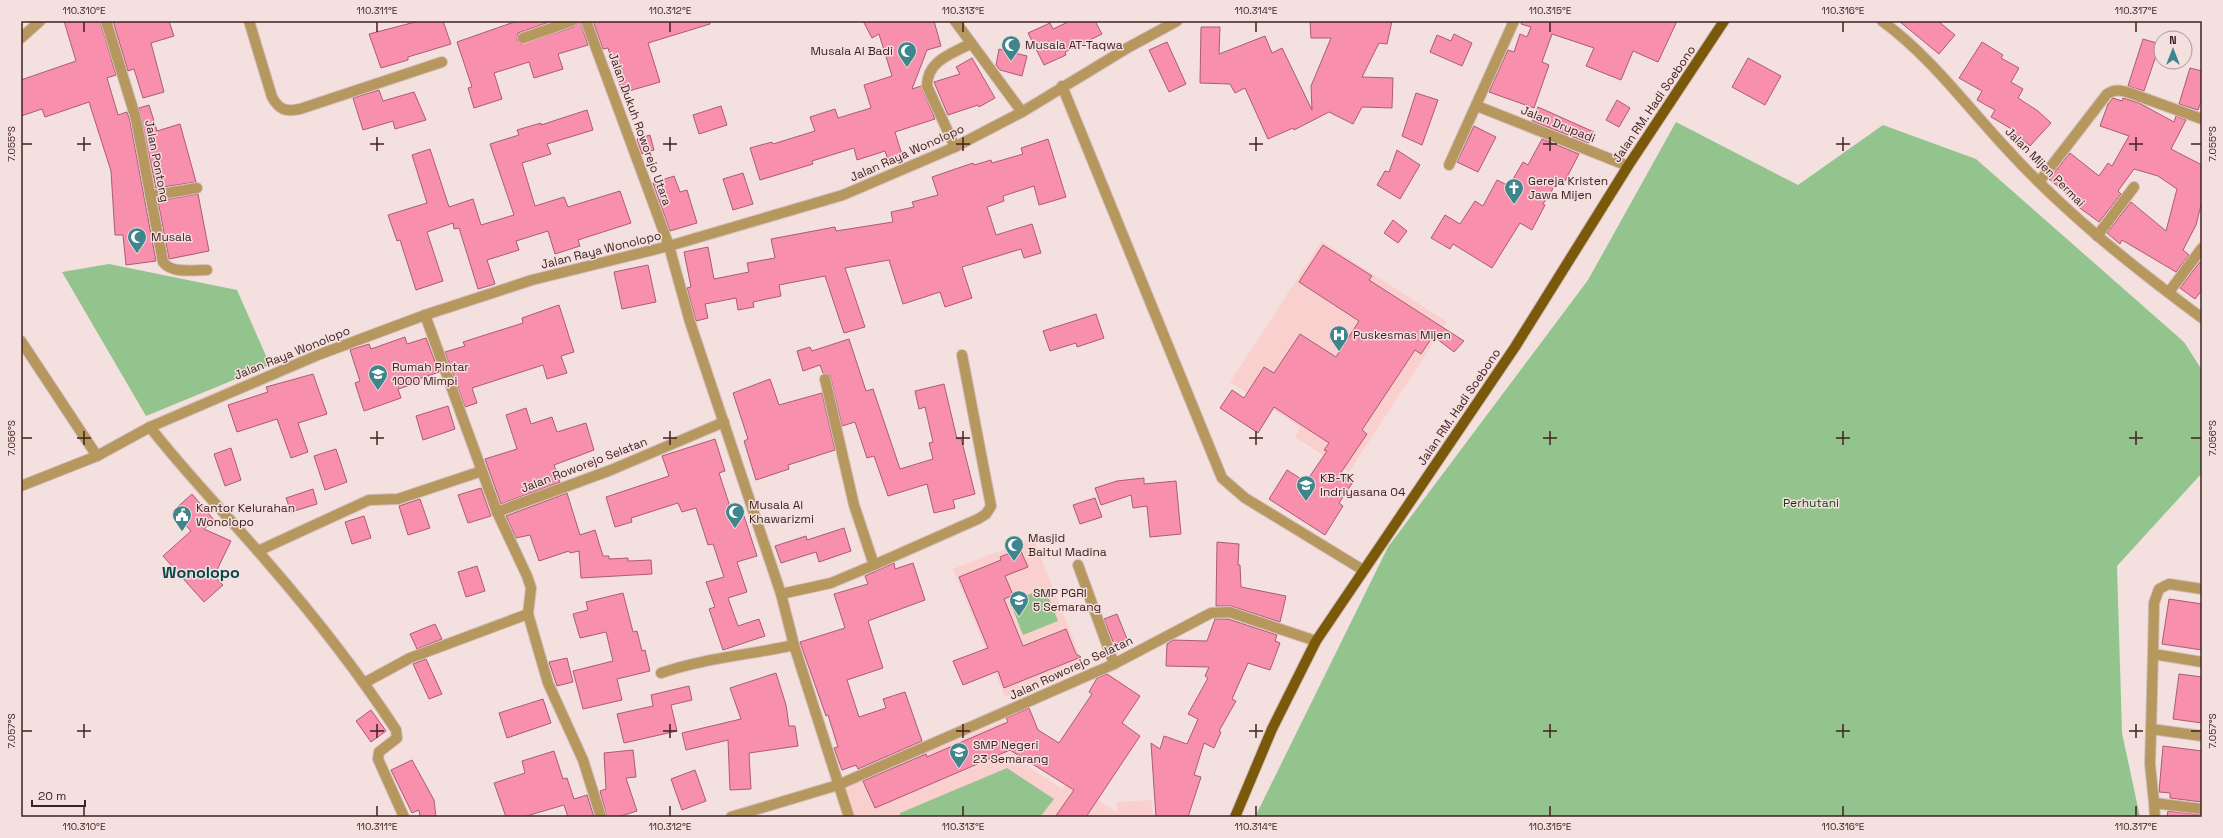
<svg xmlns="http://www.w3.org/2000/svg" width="2223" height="838" font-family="'Space Grotesk',sans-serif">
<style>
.built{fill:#f9d0cd}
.green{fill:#93c48e}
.building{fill:#f78fad;stroke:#ab5c73}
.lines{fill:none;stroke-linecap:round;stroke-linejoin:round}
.street-casing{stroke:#d3bebd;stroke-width:12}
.primary-casing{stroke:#d3bebd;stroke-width:12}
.street{stroke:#b6975d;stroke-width:10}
.primary{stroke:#7a590a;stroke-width:10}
.ticks{fill:none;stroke:#432120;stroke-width:1.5}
.labels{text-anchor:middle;stroke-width:3;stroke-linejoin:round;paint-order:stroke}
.poi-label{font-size:12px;fill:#432120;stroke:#f3e0df;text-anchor:start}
.street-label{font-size:12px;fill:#432120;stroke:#f3e0df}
.park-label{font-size:12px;fill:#0c3d09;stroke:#f3e0df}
.district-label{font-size:16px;font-weight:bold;fill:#04474b;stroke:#f3e0df}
.neatline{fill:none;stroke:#432120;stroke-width:1.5}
.ticks-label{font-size:10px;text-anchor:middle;fill:#432120}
</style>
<rect width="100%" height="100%" fill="#f3e0df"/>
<g class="built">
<polygon points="1322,241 1447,322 1349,472 1295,437 1300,427 1230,382"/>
<polygon points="1033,538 1084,666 1005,697 953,569"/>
<polygon points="1004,721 1016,746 1016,758 1062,789 1069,780 1117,813 1117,802 1152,800 1153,817 847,817 838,789"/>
</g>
<g class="green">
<polygon points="1676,122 1798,185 1883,125 1976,159 2184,342 2202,370 2202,473 2117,566 2122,733 2140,817 1255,817 1388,547 1588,280"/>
<polygon points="109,264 237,290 270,365 146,416 62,272"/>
<polygon points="1045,588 1058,621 1023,635 1010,602"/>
<polygon points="1007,768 1054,799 1040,817 900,817 900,813"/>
</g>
<g class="building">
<polygon points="64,21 100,21 116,75 107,78 118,115 127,112 130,121 156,261 126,265 123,235 115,235 111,171 89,102 45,117 42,109 21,116 21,80 76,61"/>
<polygon points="113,21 169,21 174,36 151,43 164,92 143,98 134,69 128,71"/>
<polygon points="419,21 443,21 451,44 408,57 408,60 381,68 369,34"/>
<polygon points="517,21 552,21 518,33 517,40 521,44 574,27 580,21 588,45 558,54 563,69 534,78 529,62 494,73 502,99 474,108 468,88 472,87 457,42"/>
<polygon points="593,21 709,21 710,24 648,43 660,82 622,93 608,48 603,49"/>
<polygon points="863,21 934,21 941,46 927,50 912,89 921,86 935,119 895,132 903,158 889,163 885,151 857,160 854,148 812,161 813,164 760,180 750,148 772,142 773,144 815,131 810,117 835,109 838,118 871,108 864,85 892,76 879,34 872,38"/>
<polygon points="1070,21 1095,21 1102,34 1065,52 1066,55 1044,65 1028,33 1050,23 1053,29"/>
<polygon points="1310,21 1392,21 1387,44 1379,43 1362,77 1393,78 1392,108 1362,107 1353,124 1329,112 1294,130 1293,128 1268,139 1245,88 1235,93 1230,84 1200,83 1201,27 1220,27 1219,54 1265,36 1272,53 1282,48 1312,110 1311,86 1331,38 1311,38"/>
<polygon points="1522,21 1677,21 1658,62 1633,51 1621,80 1586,66 1594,48 1552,34 1542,62 1549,65 1534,108 1489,92 1508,50 1514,52 1520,34 1527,37 1531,27 1521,24"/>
<polygon points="1899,21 1938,21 1955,35 1939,54"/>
<polygon points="1454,34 1472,43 1462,66 1430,52 1437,35 1451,41"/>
<polygon points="2143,39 2160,44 2144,91 2128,86"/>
<polygon points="1167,42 1186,84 1169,92 1149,50"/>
<polygon points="1982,42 2003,55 2001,58 2019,68 2011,82 2023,89 2018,98 2038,111 2051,123 2030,146 2010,128 1991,117 1995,110 1977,100 1982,91 1959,78"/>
<polygon points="999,49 1027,56 1022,76 1000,70 996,65"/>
<polygon points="972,58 995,98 979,107 978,105 948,115 934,82 960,74 956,67"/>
<polygon points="1748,58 1781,76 1765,105 1732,87"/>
<polygon points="2190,68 2202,71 2202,99 2198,110 2179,104"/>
<polygon points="379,90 383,101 414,92 426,120 395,129 393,121 363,130 353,98"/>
<polygon points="1416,93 1438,100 1422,145 1402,136"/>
<polygon points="2113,98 2122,101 2123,98 2139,103 2174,122 2176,116 2186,120 2171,149 2202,165 2202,201 2196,225 2183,250 2189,255 2176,272 2122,240 2120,244 2107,233 2131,202 2166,231 2177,189 2158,176 2134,169 2118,191 2121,194 2099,222 2077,206 2079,204 2049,179 2070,153 2099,176 2108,163 2112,166 2129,136 2100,126 2108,104"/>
<polygon points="1617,100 1630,108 1619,127 1606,120"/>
<polygon points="149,105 157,131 180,124 196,182 156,188 139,108"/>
<polygon points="721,106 727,125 699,134 693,115"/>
<polygon points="1538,107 1594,132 1589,143 1532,121"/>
<polygon points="587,110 593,130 547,144 551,154 522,163 535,206 564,197 568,207 620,191 631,223 578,240 580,246 555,254 548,231 516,241 519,250 487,260 495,284 478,289 459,228 454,229 453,223 427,232 443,281 416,290 400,240 397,241 388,215 427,203 412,155 430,149 449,207 473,199 481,225 514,215 490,144 519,135 517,130 541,123 541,125"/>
<polygon points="1474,126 1496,137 1478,172 1457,162"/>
<polygon points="650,135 654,150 642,154 637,139"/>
<polygon points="1048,139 1066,197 1039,205 1034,186 1003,196 1004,201 987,207 996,235 1032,224 1041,253 1024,258 1021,249 962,267 972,298 945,307 940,292 903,304 889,260 845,268 865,327 844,333 825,276 779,285 781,296 753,302 754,307 738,310 736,298 705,304 708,318 696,321 687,288 691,287 684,252 708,247 714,279 749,272 747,263 775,258 771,239 835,227 836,231 893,222 891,212 914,207 912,202 938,195 932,177 973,163 974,165 991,160 992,163 1023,154 1021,148"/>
<polygon points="1542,139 1579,154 1565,181 1560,178 1543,204 1545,205 1532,230 1520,223 1492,268 1453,244 1450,249 1431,238 1445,215 1460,224 1475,201 1483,206 1497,180 1509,186 1523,162 1528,165"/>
<polygon points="1397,150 1420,165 1400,199 1377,185 1385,171 1389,172"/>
<polygon points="743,173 753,204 733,210 723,179"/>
<polygon points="674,176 680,192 687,190 697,223 670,231 653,183"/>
<polygon points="198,194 209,251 169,259 158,201"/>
<polygon points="1393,220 1407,231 1398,243 1384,233"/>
<polygon points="1323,245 1372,276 1369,280 1464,341 1454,352 1433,336 1421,354 1415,350 1362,430 1367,434 1340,474 1353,482 1339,503 1343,506 1325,535 1269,499 1287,470 1306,482 1327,451 1324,450 1329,443 1274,407 1258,433 1220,408 1232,390 1244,398 1264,367 1274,373 1300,334 1336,357 1359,321 1299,282"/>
<polygon points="2200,262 2202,264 2202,290 2195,299 2180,288"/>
<polygon points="648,265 656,302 622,309 614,272"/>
<polygon points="559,305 574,352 561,356 567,373 547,379 543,365 472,388 477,403 465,407 445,352 465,346 463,342 523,323 522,318"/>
<polygon points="1096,314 1104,338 1077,347 1076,343 1050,351 1043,331"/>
<polygon points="405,337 407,344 426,338 439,372 419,379 420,382 398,389 401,398 364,411 355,383 360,381 350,350 369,344 371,349"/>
<polygon points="849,339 866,391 873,389 900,469 933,459 929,443 933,442 925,407 919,409 915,391 944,384 957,439 961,438 975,494 953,500 955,508 934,513 927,484 888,496 874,456 867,458 855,422 842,426 830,375 823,373 820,365 803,371 797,351 810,347 812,351"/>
<polygon points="313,374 327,414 298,423 308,452 291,458 277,419 237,432 228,405 268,392 266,387"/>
<polygon points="770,379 779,405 822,393 835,450 788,465 789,469 756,480 744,441 748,439 733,393"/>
<polygon points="448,406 455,429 423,440 416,416"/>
<polygon points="526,408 531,424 552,417 557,432 586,423 594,450 554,465 560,482 501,504 485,459 517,449 506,415"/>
<polygon points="715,439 725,471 719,473 734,519 744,516 757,556 737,562 747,592 728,598 738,626 759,619 765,636 723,650 709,609 715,607 706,582 724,577 713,544 708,545 696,508 682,512 678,503 631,518 632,522 615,527 606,497 669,476 662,456"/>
<polygon points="231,448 241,480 225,486 214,454"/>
<polygon points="336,449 347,482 325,490 314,456"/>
<polygon points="1144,478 1144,484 1176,481 1181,534 1150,537 1147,506 1133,508 1131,495 1101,505 1095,488 1117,481"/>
<polygon points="481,488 491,516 468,523 458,495"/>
<polygon points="313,489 317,504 291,512 286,498"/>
<polygon points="567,493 580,535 595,530 603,556 609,556 609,559 628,558 628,561 651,560 652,574 581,578 579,551 570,553 569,551 539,561 530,535 516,538 506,516"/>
<polygon points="192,494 214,520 204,529 231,541 214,576 223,585 204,602 163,556 191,531 173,511"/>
<polygon points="1095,498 1102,517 1080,524 1073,505"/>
<polygon points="420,499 430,528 408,535 399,506"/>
<polygon points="364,516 371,538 352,544 345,522"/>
<polygon points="844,528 851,551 819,562 816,552 781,563 775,546 806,536 807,540"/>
<polygon points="1217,542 1239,544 1238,565 1240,565 1241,587 1286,596 1280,622 1231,606 1216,606"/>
<polygon points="1020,549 1028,567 1005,576 1013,595 1004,599 1023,646 1066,629 1076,654 1081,657 1004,688 998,671 963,685 953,661 988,648 959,577 1001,560 1000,557"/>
<polygon points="894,563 895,569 913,563 925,600 868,621 883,668 847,680 859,717 886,708 883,699 905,692 922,741 858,769 856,765 842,770 834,748 838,747 828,715 826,716 800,642 845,628 834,594 868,584 865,576"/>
<polygon points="477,566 485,591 466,597 458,572"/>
<polygon points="623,593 633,632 637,631 642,651 645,650 650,671 617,679 622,700 583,709 573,671 613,661 606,632 580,638 573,614 588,610 586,602"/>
<polygon points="2169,599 2202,604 2202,650 2162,644"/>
<polygon points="1117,614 1127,639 1114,644 1104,619"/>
<polygon points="1215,619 1228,619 1277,635 1275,641 1280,643 1270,670 1248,663 1232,699 1236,701 1219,731 1221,732 1214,748 1204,743 1194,775 1201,777 1188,817 1156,817 1151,743 1160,749 1164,736 1187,744 1198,719 1188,714 1208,678 1205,676 1209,667 1166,666 1167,644 1173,640 1207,641"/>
<polygon points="435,624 442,639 417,649 410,634"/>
<polygon points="567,658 573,682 557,686 549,662"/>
<polygon points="426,659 442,694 429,699 413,664"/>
<polygon points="776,673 786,705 789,726 795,726 798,746 749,753 751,789 730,790 728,740 686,750 682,733 741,719 730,688"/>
<polygon points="1107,674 1140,696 1122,723 1140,736 1086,817 1055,817 1074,790 1010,750 875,808 863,781 926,754 927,757 1008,722 1006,718 1029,708 1038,730 1059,743 1092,694 1089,692 1097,678"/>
<polygon points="2179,674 2202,677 2202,723 2173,719"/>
<polygon points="689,686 692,700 671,705 677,731 624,743 617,714 653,706 651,695"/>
<polygon points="543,699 551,723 507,738 499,713"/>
<polygon points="371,710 386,731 371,742 356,721"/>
<polygon points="2163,746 2202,751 2202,802 2170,798 2170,793 2159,792"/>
<polygon points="633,750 636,777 626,778 637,811 618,817 607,817 600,791 606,789 604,753"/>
<polygon points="554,751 563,779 567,778 574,799 587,795 594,817 568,817 564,805 523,817 506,817 494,783 525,773 522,761"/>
<polygon points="412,760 434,800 436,817 420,817 419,810 412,813 391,770"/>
<polygon points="695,770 706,801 682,810 671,779"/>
<polygon points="2168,811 2202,815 2202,817 2167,817"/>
</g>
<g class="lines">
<defs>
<g id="street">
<path d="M106,21L136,119L163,262C172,274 194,270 207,270"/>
<path d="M249,21L272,97C279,110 286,112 300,109L442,62"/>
<polyline points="586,21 669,246 690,322 781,594 794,645 849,817"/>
<polyline points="955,21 1022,112"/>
<path d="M1882,21C1930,56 1965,104 2005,147C2064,212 2132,266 2202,318"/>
<polyline points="21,38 40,21"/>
<polyline points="523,38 572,21"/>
<polyline points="1062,86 1222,478 1245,498 1363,570"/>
<polyline points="1477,106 1628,166"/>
<path d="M955,147L927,86C927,61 951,54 970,44"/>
<polyline points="1449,165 1514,21"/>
<path d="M2039,182L2107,94C2115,89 2120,90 2130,93L2202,119"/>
<polyline points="150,196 197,188"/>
<polyline points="2097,236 2134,187"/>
<polyline points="2169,292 2202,248"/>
<polyline points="425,315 497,512 527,576 531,588 528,614 548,683 583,760 601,817"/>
<polyline points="21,341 97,456"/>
<polyline points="825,379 854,505 874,565 978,519 986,514 991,506 962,355"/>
<path d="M150,427C187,475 230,518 269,564C315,617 358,672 396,730L397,738L379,752L378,759L404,817"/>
<polyline points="21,486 97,456 150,427 318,355 425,315 532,280 669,246 843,195 955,147 1022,112 1129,47 1177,21"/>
<polyline points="497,512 611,470 724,422"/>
<polyline points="258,551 369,500 398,499 482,471"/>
<polyline points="1078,565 1114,664"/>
<polyline points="781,594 831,583 874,565"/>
<polyline points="2153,654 2154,603 2159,589 2169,584 2202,589"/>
<path d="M661,673C704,658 750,655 794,645"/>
<polyline points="364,683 410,658 528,614"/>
<polyline points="2151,729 2153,654 2202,662"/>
<polyline points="2154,803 2150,764 2151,729 2202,736"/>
<polyline points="731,817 838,785 1114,664 1211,613 1229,612 1316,641"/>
<polyline points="2155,817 2154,803 2202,809"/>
</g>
<polyline id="primary" points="1235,817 1272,729 1316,641 1515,347 1628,166 1724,21"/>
</defs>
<use href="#street" class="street-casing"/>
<use href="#primary" class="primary-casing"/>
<use href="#street" class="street"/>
<use href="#primary" class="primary"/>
</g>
<path class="ticks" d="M84,22V32M377,22V32M670,22V32M963,22V32M1256,22V32M1550,22V32M1843,22V32M2136,22V32M84,137V151M377,137V151M670,137V151M963,137V151M1256,137V151M1550,137V151M1843,137V151M2136,137V151M22,144H32M77,144H91M370,144H384M663,144H677M956,144H970M1249,144H1263M1543,144H1557M1836,144H1850M2129,144H2143M2191,144H2201M84,431V445M377,431V445M670,431V445M963,431V445M1256,431V445M1550,431V445M1843,431V445M2136,431V445M22,438H32M77,438H91M370,438H384M663,438H677M956,438H970M1249,438H1263M1543,438H1557M1836,438H1850M2129,438H2143M2191,438H2201M84,724V738M377,724V738M670,724V738M963,724V738M1256,724V738M1550,724V738M1843,724V738M2136,724V738M22,731H32M77,731H91M370,731H384M663,731H677M956,731H970M1249,731H1263M1543,731H1557M1836,731H1850M2129,731H2143M2191,731H2201M84,806V816M377,806V816M670,806V816M963,806V816M1256,806V816M1550,806V816M1843,806V816M2136,806V816"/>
<defs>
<symbol id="mosque-pin" viewBox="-11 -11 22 30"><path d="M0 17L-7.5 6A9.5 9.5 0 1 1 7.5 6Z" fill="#3e868b" stroke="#f3e0df"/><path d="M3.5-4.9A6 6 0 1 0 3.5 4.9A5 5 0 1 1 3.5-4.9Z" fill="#fff"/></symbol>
<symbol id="church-pin" viewBox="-11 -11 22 30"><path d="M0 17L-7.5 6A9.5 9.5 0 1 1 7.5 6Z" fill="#3e868b" stroke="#f3e0df"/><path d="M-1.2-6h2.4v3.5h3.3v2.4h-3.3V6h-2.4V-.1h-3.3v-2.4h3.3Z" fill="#fff"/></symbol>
<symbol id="hospital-pin" viewBox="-11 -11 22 30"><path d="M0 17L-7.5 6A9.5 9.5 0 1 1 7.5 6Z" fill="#3e868b" stroke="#f3e0df"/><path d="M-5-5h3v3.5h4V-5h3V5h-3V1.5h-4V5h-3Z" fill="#fff"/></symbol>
<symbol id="school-pin" viewBox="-11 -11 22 30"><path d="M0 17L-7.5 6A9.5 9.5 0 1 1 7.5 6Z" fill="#3e868b" stroke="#f3e0df"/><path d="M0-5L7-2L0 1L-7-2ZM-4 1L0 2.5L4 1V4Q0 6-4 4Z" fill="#fff"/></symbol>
<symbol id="civic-pin" viewBox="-11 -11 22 30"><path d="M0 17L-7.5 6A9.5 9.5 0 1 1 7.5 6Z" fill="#3e868b" stroke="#f3e0df"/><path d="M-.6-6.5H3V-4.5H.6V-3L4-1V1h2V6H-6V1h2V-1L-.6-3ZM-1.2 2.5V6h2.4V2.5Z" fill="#fff"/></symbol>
</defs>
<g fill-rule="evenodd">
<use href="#mosque-pin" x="1000" y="34" width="22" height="30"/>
<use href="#mosque-pin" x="896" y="40" width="22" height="30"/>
<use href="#church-pin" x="1503" y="177" width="22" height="30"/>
<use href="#mosque-pin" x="126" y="226" width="22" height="30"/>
<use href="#hospital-pin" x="1328" y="324" width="22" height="30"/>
<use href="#school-pin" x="367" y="363" width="22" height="30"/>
<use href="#school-pin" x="1295" y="474" width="22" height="30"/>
<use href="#mosque-pin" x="724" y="501" width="22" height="30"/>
<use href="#civic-pin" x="171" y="504" width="22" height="30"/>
<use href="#mosque-pin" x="1003" y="534" width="22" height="30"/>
<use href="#school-pin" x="1008" y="589" width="22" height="30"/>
<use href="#school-pin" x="948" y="741" width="22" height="30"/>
</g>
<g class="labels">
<g class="poi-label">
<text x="1025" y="49">Musala AT-Taqwa</text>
<text x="893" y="55" text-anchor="end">Musala Al Badi</text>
<text x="1528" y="185">Gereja Kristen<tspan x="1528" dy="14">Jawa Mijen</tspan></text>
<text x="151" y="241">Musala</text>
<text x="1353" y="339">Puskesmas Mijen</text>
<text x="392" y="371">Rumah Pintar<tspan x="392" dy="14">1000 Mimpi</tspan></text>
<text x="1320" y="482">KB-TK<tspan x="1320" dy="14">Indriyasana 04</tspan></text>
<text x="749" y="509">Musala Al<tspan x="749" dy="14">Khawarizmi</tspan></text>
<text x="196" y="512">Kantor Kelurahan<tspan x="196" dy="14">Wonolopo</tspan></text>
<text x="1028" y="542">Masjid<tspan x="1028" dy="14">Baitul Madina</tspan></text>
<text x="1033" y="597">SMP PGRI<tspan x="1033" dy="14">5 Semarang</tspan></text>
<text x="973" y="749">SMP Negeri<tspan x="973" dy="14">23 Semarang</tspan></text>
</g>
<g class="street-label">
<text transform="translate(1654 104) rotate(-56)" y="4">Jalan RM. Hadi Soebono</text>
<text transform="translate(1558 124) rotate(22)" y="4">Jalan Drupadi</text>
<text transform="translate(640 129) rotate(70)" y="4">Jalan Dukuh Roworejo Utara</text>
<text transform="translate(907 153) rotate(-24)" y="4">Jalan Raya Wonolopo</text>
<text transform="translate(157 161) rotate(79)" y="4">Jalan Pontong</text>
<text transform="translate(2045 167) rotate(45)" y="4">Jalan Mijen Permai</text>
<text transform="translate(601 250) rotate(-14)" y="4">Jalan Raya Wonolopo</text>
<text transform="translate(292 353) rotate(-22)" y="4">Jalan Raya Wonolopo</text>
<text transform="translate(1459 407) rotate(-56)" y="4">Jalan RM. Hadi Soebono</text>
<text transform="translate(584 465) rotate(-21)" y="4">Jalan Roworejo Selatan</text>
<text transform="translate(1071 668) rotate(-25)" y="4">Jalan Roworejo Selatan</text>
</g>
<g class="park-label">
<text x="1811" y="507">Perhutani</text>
</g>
<g class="district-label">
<text x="201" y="578">Wonolopo</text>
</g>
</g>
<rect width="2223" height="838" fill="none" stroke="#f3e0df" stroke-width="44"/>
<g transform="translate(2173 50)"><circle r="19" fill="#f3e0df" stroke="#ad9493"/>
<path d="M0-3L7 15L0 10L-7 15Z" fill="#3e868b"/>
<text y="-6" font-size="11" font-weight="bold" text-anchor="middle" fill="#432120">N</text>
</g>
<path d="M32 800v6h53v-6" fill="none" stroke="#432120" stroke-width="2"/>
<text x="38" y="800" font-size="12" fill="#432120" stroke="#f3e0df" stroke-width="3" paint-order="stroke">20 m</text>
<rect x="22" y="22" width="2179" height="794" class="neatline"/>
<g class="ticks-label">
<text x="84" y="14">110.310°E</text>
<text x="377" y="14">110.311°E</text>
<text x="670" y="14">110.312°E</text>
<text x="963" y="14">110.313°E</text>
<text x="1256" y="14">110.314°E</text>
<text x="1550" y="14">110.315°E</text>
<text x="1843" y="14">110.316°E</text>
<text x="2136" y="14">110.317°E</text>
<text transform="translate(11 144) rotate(-90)" y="4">7.055°S</text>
<text transform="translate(2212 144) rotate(-90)" y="4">7.055°S</text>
<text transform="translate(11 438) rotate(-90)" y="4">7.056°S</text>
<text transform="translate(2212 438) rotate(-90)" y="4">7.056°S</text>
<text transform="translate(11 731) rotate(-90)" y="4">7.057°S</text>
<text transform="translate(2212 731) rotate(-90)" y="4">7.057°S</text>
<text x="84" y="830">110.310°E</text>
<text x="377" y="830">110.311°E</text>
<text x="670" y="830">110.312°E</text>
<text x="963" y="830">110.313°E</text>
<text x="1256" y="830">110.314°E</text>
<text x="1550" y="830">110.315°E</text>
<text x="1843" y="830">110.316°E</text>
<text x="2136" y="830">110.317°E</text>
</g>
</svg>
